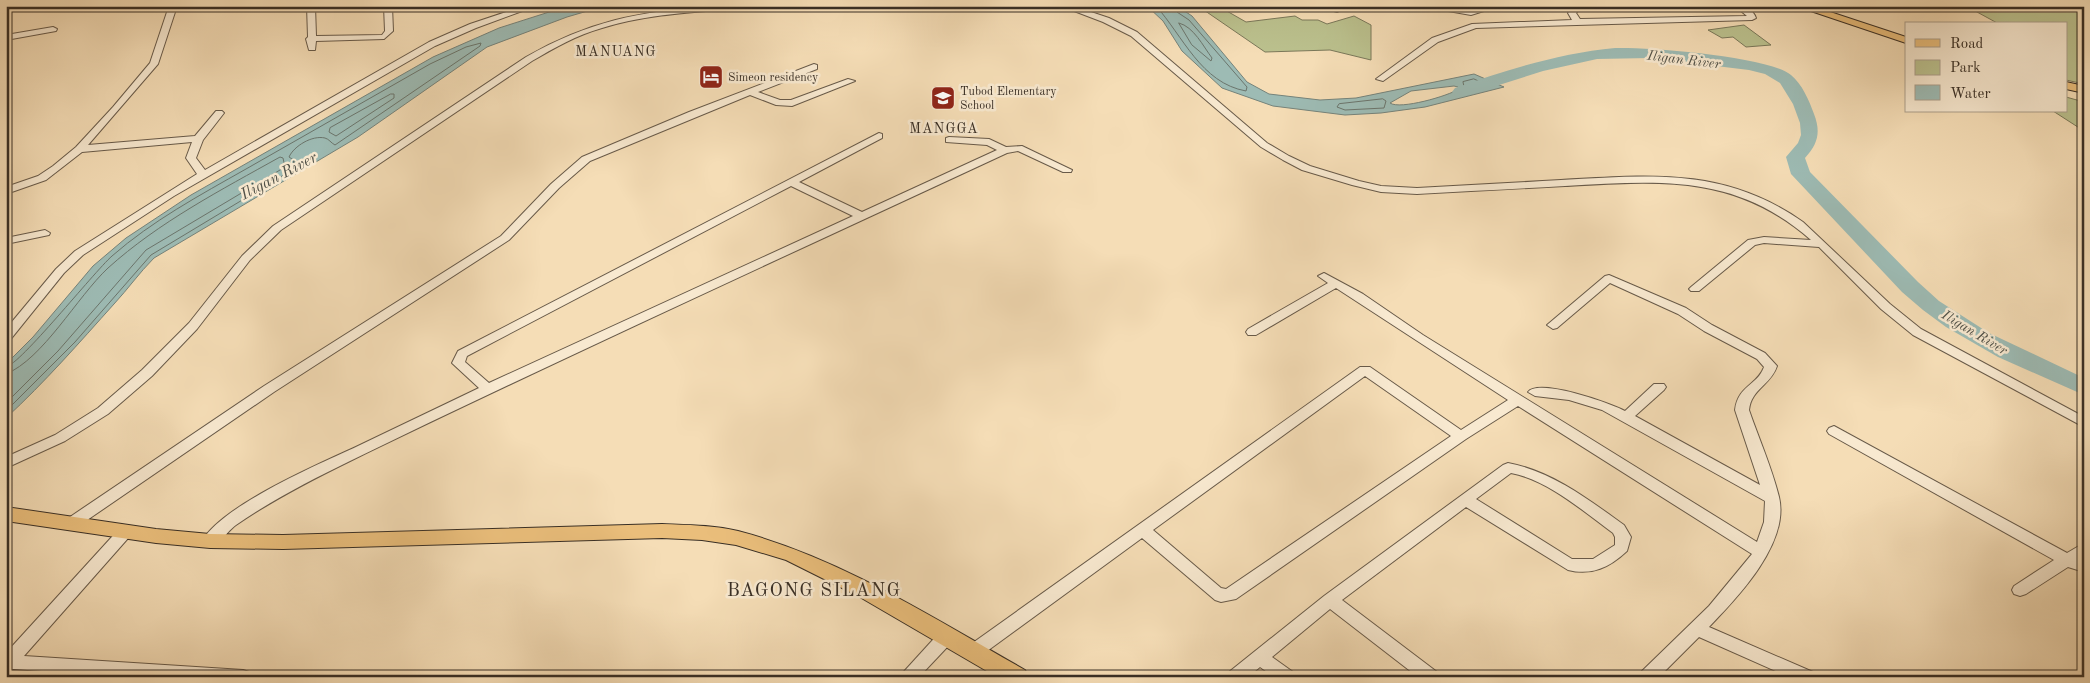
<svg xmlns="http://www.w3.org/2000/svg" width="2090" height="683" font-family="'Old Standard TT',serif">
<style>
.green{fill:#bbc18e;stroke:#7a785a}
.water{fill:#9dbbb4;stroke:#75837b;fill-rule:evenodd}
.lines{fill:none;stroke-linecap:round;stroke-linejoin:round}
.shore{stroke:#6b756c;stroke-width:1}
.river{fill:#9dbbb4;fill-rule:evenodd}
.minor-casing{stroke:#685a49;stroke-width:2}
.major-casing{stroke:#392f25;stroke-width:2}
.minor{fill:#f8e9d0;fill-rule:evenodd}
.major{fill:#eabe7b;fill-rule:evenodd}
.labels{text-anchor:middle;stroke-width:5;stroke-linejoin:round;paint-order:stroke}
.far-poi-label{font-size:12px;fill:#392f25;stroke:#f8e9d0;text-anchor:start}
.far-neighbourhood-label{font-size:14px;letter-spacing:1px;fill:#392f25;stroke:#f8e9d0}
.far-water-label{font-size:14px;font-style:italic;fill:#525249;stroke:#f8e9d0}
.water-label{font-size:16px;font-style:italic;fill:#525249;stroke:#f8e9d0}
.near-neighbourhood-label{font-size:19px;letter-spacing:1px;fill:#392f25;stroke:#f8e9d0}
</style>
<rect width="100%" height="100%" fill="#f5ddb6"/>
<filter id="stains"><feTurbulence type="fractalNoise" baseFrequency=".004" numOctaves="4"/><feColorMatrix values="0 0 0 0 .2 0 0 0 0 .09 0 0 0 0 .02 0 0 0 .5 -.17"/></filter>
<radialGradient id="worn" r=".72"><stop offset=".6" stop-color="#630" stop-opacity="0"/><stop offset="1" stop-color="#630" stop-opacity=".3"/></radialGradient>
<g class="green">
<polygon points="1198,6 1218,6 1246,22 1295,16 1302,20 1318,20 1327,24 1354,16 1371,25 1371,60 1330,50 1265,52"/>
<polygon points="1966,6 2084,6 2084,84 2066,80 2066,24 1999,24"/>
<polygon points="1744,25 1771,45 1746,47 1733,37 1722,38 1708,30"/>
<polygon points="2066,97 2084,102 2084,131 2053,111 2066,111"/>
</g>
<g class="water">
<path d="M568,6H621L591,10L567,17L487,47L358,137L154,258C139,273 128,289 114,304C79,343 45,382 6,418V364L33,337L93,266L126,238L191,195L433,57L499,28Z"/>
<path d="M1147,6H1177L1192,16L1247,82L1269,94L1320,100L1356,98L1474,74L1504,87L1425,107L1381,113L1345,115L1273,106L1222,88L1182,51L1163,21ZM1454,86L1458,87L1459,89C1448,96 1400,110 1390,103L1411,91Z"/>
</g>
<g class="lines">
<g class="shore">
<path d="M1156,6C1183,36 1201,83 1246,91L1247,87L1189,20L1177,12L1175,6"/>
<path d="M1179,23C1194,27 1203,46 1212,58L1211,61L1192,45Z"/>
<polygon points="1474,79 1483,83 1484,87 1465,91 1463,82"/>
<polygon points="391,94 394,94 394,98 336,136 329,132 330,128"/>
<polygon points="1383,99 1386,101 1384,108 1345,110 1337,107 1339,104"/>
<path d="M6,367C20,365 93,273 112,256C152,221 200,195 246,169C307,134 369,99 430,64L466,47L481,43L480,46L335,145C331,143 329,139 325,138C312,135 294,146 289,157L298,163L297,167L151,255L75,342L6,411"/>
<path d="M6,374C43,359 77,297 108,268C159,222 221,190 280,157L283,158L285,167L146,250L58,351L6,403"/>
</g>
<path class="river" d="M1615,48C1648,47 1768,56 1791,75C1802,84 1809,100 1814,114C1821,132 1818,144 1805,158L1810,172L1918,282L1939,301L1989,333L2084,378V395L1998,357L1946,327L1923,310L1902,292L1791,174L1786,157L1798,143L1801,135L1800,123L1793,104L1780,83L1765,74L1749,70L1650,58L1597,59L1543,71L1461,97L1455,96L1452,92L1455,88C1507,70 1560,53 1615,48Z"/>
<defs>
<g id="minor">
<polygon points="169,6 177,6 158,64 88,145 195,136 216,111 222,111 224,113 203,140 196,158 205,170 429,42 470,24 524,6 536,6 476,28 435,46 174,196 83,255 64,273 10,340 6,341 6,329 56,269 75,251 197,174 186,158 192,142 82,152 46,180 6,194 6,187 38,176 53,166 76,147 113,107 150,63"/>
<polygon points="307,6 315,6 316,36 382,35 385,31 384,6 392,6 393,31 384,39 316,41 315,50 309,50 306,39 308,37"/>
<path d="M710,6H747L743,8C696,12 647,14 602,28C577,35 554,48 532,61L281,230L250,260L197,329L152,376L108,414L65,441L6,468V457L55,435L98,408L142,370L189,323L242,256L273,226L526,57C589,21 638,12 710,6Z"/>
<path d="M1061,6H1073L1109,18L1137,32L1267,143L1289,156L1310,166L1359,181L1381,186L1417,188C1465,185 1513,183 1561,180C1651,175 1725,167 1803,222L1890,304L1921,329L2084,417V427L1913,335L1881,309L1819,247L1764,243L1755,245L1699,291H1691L1689,289L1691,287L1748,240L1764,237L1811,240C1735,173 1659,181 1565,186C1515,189 1466,191 1417,194L1381,192L1352,185L1302,170L1283,160L1261,147L1131,36L1103,22Z"/>
<polygon points="1318,6 1332,6 1341,10 1337,12"/>
<polygon points="1420,6 1441,6 1471,11 1486,6 1500,6 1471,15"/>
<path d="M1574,6H1582L1576,13L1580,19L1747,16L1735,6C1744,6 1753,9 1756,18L1752,20L1476,28L1438,42L1383,81L1376,79L1432,38L1472,24L1572,20L1568,13Z"/>
<polygon points="53,27 57,29 56,31 6,40 6,35"/>
<polygon points="814,64 817,65 817,69 758,92 780,100 791,100 848,79 855,81 792,106 776,105 750,95 590,161 559,188 509,240 274,392 77,527 72,528 67,527 64,523 67,519 264,386 501,236 551,184 582,157 689,112"/>
<path d="M879,133L882,134V138L799,182L862,212L997,150L987,145L946,142V138L949,137L989,139L1006,147L1022,146L1072,170L1071,172H1063L1018,151L1007,153C788,255 568,355 350,461C311,480 272,500 236,525C226,532 218,549 205,545L202,541C223,505 319,464 358,446C398,427 439,407 479,388L452,363L458,351ZM791,186L853,216L489,383L465,362L467,356Z"/>
<polygon points="45,230 50,233 49,235 6,244 6,238"/>
<path d="M1324,273L1363,294L1423,335L1757,542L1764,522L1765,501L1602,410L1569,400L1535,396L1528,392C1539,378 1610,403 1625,411L1654,384H1664L1666,387L1664,390L1635,416L1760,485L1735,410C1738,385 1757,386 1764,367L1757,359L1704,331L1678,314L1610,283L1557,328L1553,329L1547,325L1605,276L1609,275L1686,308L1712,325L1765,353L1777,366C1771,385 1751,389 1749,410C1759,439 1772,468 1779,497C1790,543 1738,597 1709,627L1813,672L1816,677H1789L1699,637L1659,677H1638L1641,672L1709,606L1752,554L1518,406L1466,439L1236,599L1221,602L1215,600L1142,538L979,657L973,659L967,657L965,652L967,647L1360,367H1370L1461,430L1508,400L1336,288L1256,335H1248L1246,332L1248,329L1328,283L1318,276ZM1365,376L1451,436L1226,589L1221,588L1153,530Z"/>
<polygon points="1834,426 2067,553 2084,543 2084,557 2081,559 2084,560 2084,572 2068,567 2026,594 2020,596 2014,594 2012,590 2014,586 2054,560 1829,434 1827,431 1829,428"/>
<path d="M1508,463C1552,471 1589,500 1624,525L1631,537L1627,551C1610,567 1592,576 1568,570L1466,507L1342,600L1437,672L1440,677H1418L1330,609L1272,657L1293,672L1296,677H1274L1260,667L1248,677H1226L1229,672L1324,596L1503,465ZM1511,473C1548,480 1583,511 1613,533L1615,537V545L1593,559H1572L1476,499Z"/>
<polygon points="125,526 130,528 133,532 130,536 24,656 243,670 249,672 252,677 129,677 13,669 6,672 6,653 120,528"/>
<polygon points="946,630 952,632 954,637 952,642 919,677 899,677 940,632"/>
</g>
<g id="major">
<polygon points="1796,6 1812,6 1906,37 1906,43"/>
<polygon points="2066,82 2084,86 2084,93 2066,89"/>
<path d="M6,507L156,529L210,534L283,535L662,524C687,525 713,525 738,531C841,558 933,618 1025,670L1028,677H997L858,596L786,560L736,545L702,540L662,538L283,549L210,548L156,543L6,521Z"/>
</g>
</defs>
<use href="#minor" class="minor-casing"/>
<use href="#major" class="major-casing"/>
<use href="#minor" class="minor"/>
<use href="#major" class="major"/>
</g>
<defs>
<symbol id="hotel-square" viewBox="-11 -11 22 22"><rect x="-9" y="-9" width="18" height="18" rx="4" fill="#8f2418" stroke="#f8e9d0"/><path d="M-6-4.5h1.5V1H6V5H4.5V3h-9V5H-6ZM-4 0a1.8 1.8 0 1 1 3.6 0ZM.5 0V-2.5h3Q6-2.5 6 0Z" fill="#fff"/></symbol>
<symbol id="school-square" viewBox="-11 -11 22 22"><rect x="-9" y="-9" width="18" height="18" rx="4" fill="#8f2418" stroke="#f8e9d0"/><path d="M0-5L7-2L0 1L-7-2ZM-4 1L0 2.5L4 1V4Q0 6-4 4Z" fill="#fff"/></symbol>
</defs>
<g fill-rule="evenodd">
<use href="#hotel-square" x="697" y="63" width="28" height="28"/>
<use href="#school-square" x="929" y="84" width="28" height="28"/>
</g>
<g class="labels">
<g class="far-poi-label">
<text x="728" y="81">Simeon residency</text>
<text x="960" y="95">Tubod Elementary<tspan x="960" dy="14">School</tspan></text>
</g>
<g class="far-neighbourhood-label">
<text x="616" y="56">MANUANG</text>
<text x="944" y="133">MANGGA</text>
</g>
<g class="far-water-label">
<text transform="translate(1684 59) rotate(7)" y="5">Iligan River</text>
<text transform="translate(1975 332) rotate(31)" y="5">Iligan River</text>
</g>
<g class="water-label">
<text transform="translate(278 175) rotate(-28)" y="6">Iligan River</text>
</g>
<g class="near-neighbourhood-label">
<text x="814" y="596">BAGONG SILANG</text>
</g>
</g>
<rect width="2090" height="683" fill="none" stroke="#f5ddb6" stroke-width="25"/>
<rect x="8" y="8" width="2075" height="668" fill="none" stroke="#392f25" stroke-width="2.5"/>
<rect x="12" y="12" width="2065" height="658" fill="none" stroke="#392f25"/>
<rect x="1905" y="22" width="162" height="90" fill="#f8e9d0" stroke="#ac9f8c"/>
<rect x="1915" y="39" width="25" height="8" fill="#eabe7b" stroke="#ac9f8c"/>
<text x="1950" y="48" font-size="15" fill="#392f25">Road</text>
<rect x="1915" y="60" width="25" height="15" fill="#bbc18e" stroke="#ac9f8c"/>
<text x="1950" y="72" font-size="15" fill="#392f25">Park</text>
<rect x="1915" y="85" width="25" height="15" fill="#9dbbb4" stroke="#ac9f8c"/>
<text x="1950" y="98" font-size="15" fill="#392f25">Water</text>
<rect width="100%" height="100%" filter="url(#stains)"/>
<rect width="100%" height="100%" fill="url(#worn)"/>
</svg>
